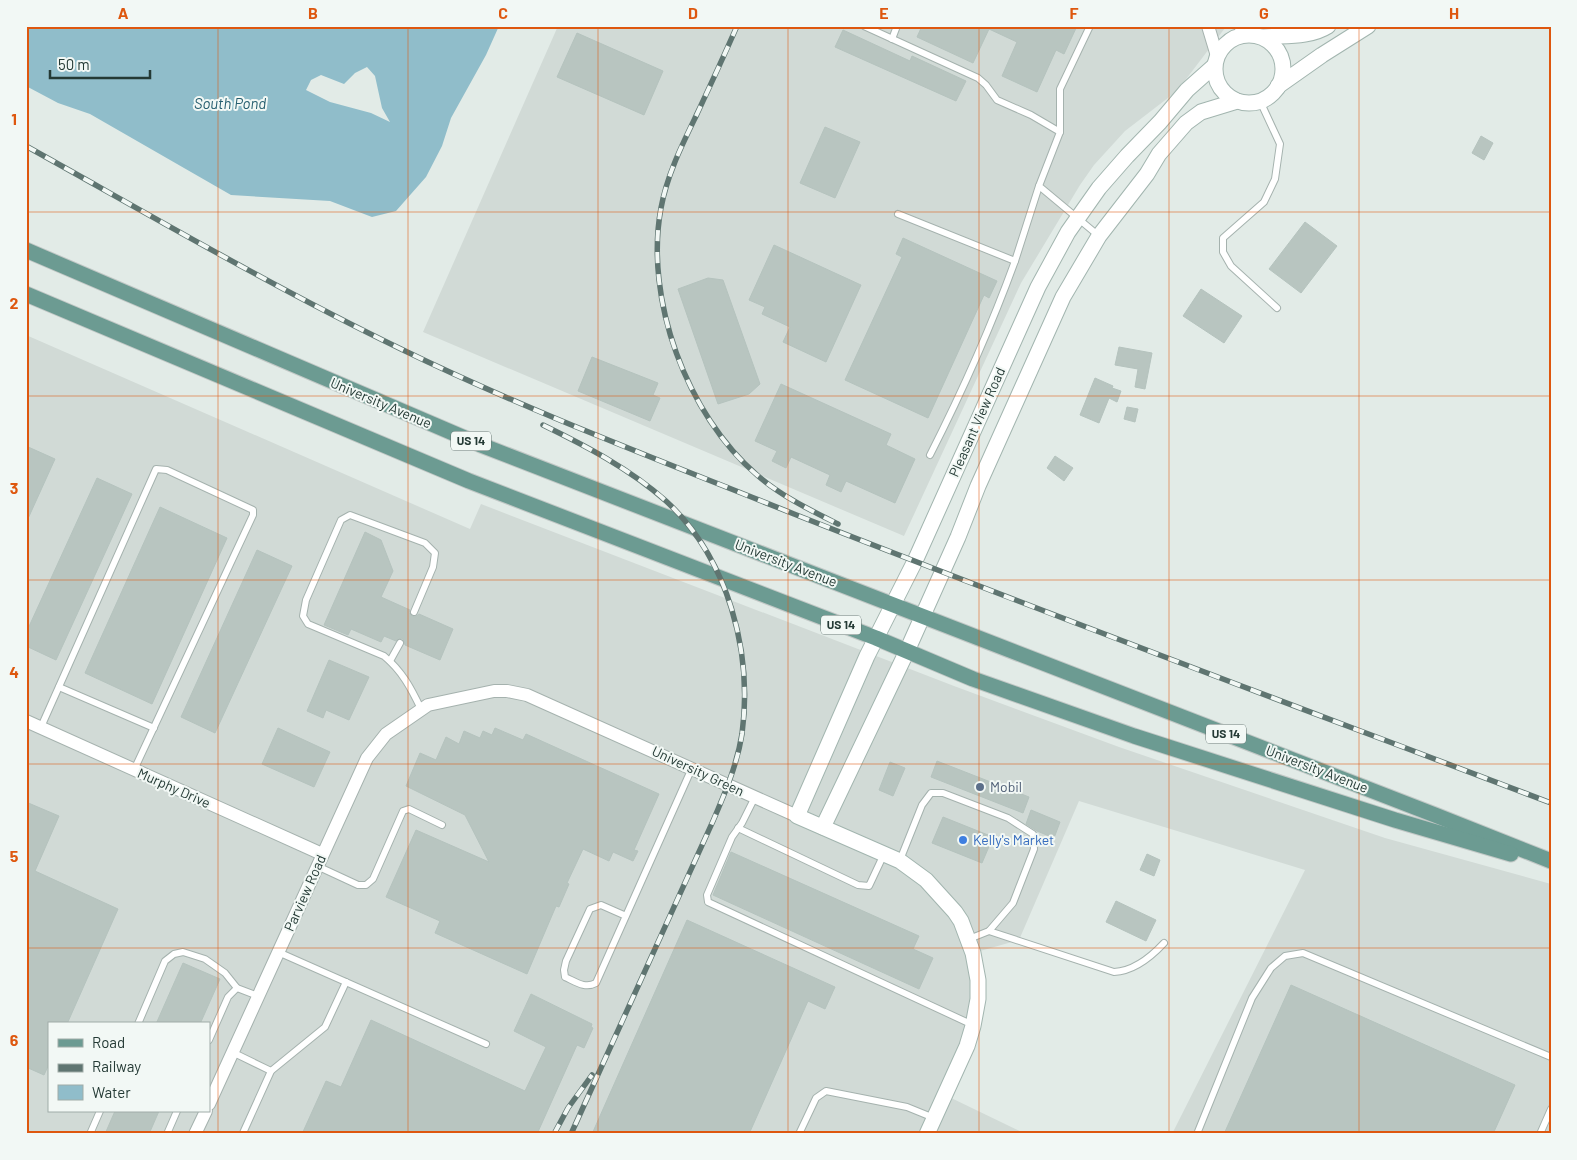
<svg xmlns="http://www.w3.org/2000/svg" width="1577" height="1160" font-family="Barlow,sans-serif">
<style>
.built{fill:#d1dad6;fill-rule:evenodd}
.water{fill:#90bdca;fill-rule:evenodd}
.building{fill:#b8c5c0;stroke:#b5c3be}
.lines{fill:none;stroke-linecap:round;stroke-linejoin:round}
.lane-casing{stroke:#a5b2ae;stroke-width:8}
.street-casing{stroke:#a5b2ae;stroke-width:14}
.secondary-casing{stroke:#a2b5af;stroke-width:17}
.primary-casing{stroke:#c2c8c6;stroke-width:17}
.lane{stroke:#fff;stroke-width:6}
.street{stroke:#fff;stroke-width:12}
.secondary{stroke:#fff;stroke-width:15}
.primary{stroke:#6c9b92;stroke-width:15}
.rail-casing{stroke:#5f7571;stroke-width:5.5}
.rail{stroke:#f2f8f5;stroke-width:4;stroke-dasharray:11;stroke-linecap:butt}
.grid{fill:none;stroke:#de570e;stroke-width:1;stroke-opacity:0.55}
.service-dot{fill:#5c6f8a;stroke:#f2f8f5;stroke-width:2}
.shop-dot{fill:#3f7fe0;stroke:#f2f8f5;stroke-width:2}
.labels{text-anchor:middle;stroke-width:4;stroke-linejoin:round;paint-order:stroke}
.shield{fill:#f2f8f5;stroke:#62736f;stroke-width:1}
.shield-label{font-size:12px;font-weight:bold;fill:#243a35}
.street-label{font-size:14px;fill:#243a35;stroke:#f2f8f5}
.service-label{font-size:14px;fill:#4e5e75;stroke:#f2f8f5;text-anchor:start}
.shop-label{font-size:14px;fill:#366cbe;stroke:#f2f8f5;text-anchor:start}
.water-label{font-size:15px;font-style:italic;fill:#255e6f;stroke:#f2f8f5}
.neatline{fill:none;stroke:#de570e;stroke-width:2}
.grid-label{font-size:16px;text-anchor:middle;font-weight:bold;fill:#de570e}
</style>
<rect width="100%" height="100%" fill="#e2ebe7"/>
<g class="built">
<polygon points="558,26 1231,26 1225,28 1177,91 1125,131 1094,165 1080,185 1021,283 904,536 423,332"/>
<path d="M26,335L470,529L481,504L954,686L1119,747L1385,838L1551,884V1134H1172L1305,870L1079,801L1019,940L973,953L978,999L945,1095L1026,1134H26ZM49,1024H209V1111H49Z"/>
</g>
<path class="water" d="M26,26H499L486,55L451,118L442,146L426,177L396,211L372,217L330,201L231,195L90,114L58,103L26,86L28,75L26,73ZM367,67L375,76L382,108L390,122L371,113L330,102L306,90L311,80L321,75L344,84L355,73Z"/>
<g class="building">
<polygon points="922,26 1077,26 1064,54 1056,50 1037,92 1002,76 1017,42 989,29 973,63 917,37"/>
<polygon points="843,30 910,61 912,56 966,81 956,101 835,47"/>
<polygon points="577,33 663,71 644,115 557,77"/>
<polygon points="825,127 860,142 835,198 800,183"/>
<polygon points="1481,136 1493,143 1484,160 1472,153"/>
<polygon points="1305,222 1337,246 1301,293 1269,269"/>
<polygon points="903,238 997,281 989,298 984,295 928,418 845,380 902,257 896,254"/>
<polygon points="774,245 861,285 826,362 783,342 790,327 762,314 765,307 749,300"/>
<polygon points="708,278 723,280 760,384 749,394 718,404 678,289"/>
<polygon points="1201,289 1242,316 1224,343 1183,316"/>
<polygon points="1119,347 1152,353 1145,389 1135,387 1138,369 1115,365"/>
<polygon points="592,357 658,383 653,395 660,398 650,421 578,391"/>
<polygon points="1095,378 1113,386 1112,388 1121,391 1117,402 1109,398 1099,423 1080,415"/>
<polygon points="781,384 891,434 886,445 915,459 895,503 846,481 841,492 826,485 830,475 791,457 786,468 772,461 777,451 755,441"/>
<polygon points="1127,407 1138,409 1135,422 1124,419"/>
<polygon points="26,446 55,459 26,523"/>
<polygon points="1055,456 1073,468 1064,481 1047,468"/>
<polygon points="97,478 132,494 56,660 26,646 26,633"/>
<polygon points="160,507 227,538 152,704 85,673"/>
<polygon points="365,532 381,540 393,571 381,597 410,610 409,613 412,616 415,617 419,614 453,629 440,660 405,645 404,641 402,638 396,641 384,636 381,642 351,629 348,635 324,625"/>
<polygon points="257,550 292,566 215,733 181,717"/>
<polygon points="329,660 369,677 349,720 326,710 323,718 307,711"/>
<polygon points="278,728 330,752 314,787 262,764"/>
<polygon points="495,728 523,740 526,734 659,794 634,850 638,851 633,861 613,852 609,861 583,849 567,883 569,884 559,907 556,906 527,974 435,933 440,921 386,897 416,830 489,862 465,815 406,786 420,753 436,760 446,737 459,744 464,731 480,738 483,731 492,735"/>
<polygon points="937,761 1029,797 1023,813 931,777"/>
<polygon points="890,762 905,768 893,796 879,790"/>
<polygon points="26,802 59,816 35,871 118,909 67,1024 49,1024 49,1064 44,1075 26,1067"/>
<polygon points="1031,810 1060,822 1054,838 1037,831 1026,824"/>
<polygon points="943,817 993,837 982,863 932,843"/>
<polygon points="731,852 919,936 913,949 933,958 919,989 713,895"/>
<polygon points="1147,854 1160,860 1154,876 1140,870"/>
<polygon points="1116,901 1156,920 1146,941 1106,922"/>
<polygon points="687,920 835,987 825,1009 808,1001 749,1134 592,1134"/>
<polygon points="183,963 220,979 200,1024 156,1024"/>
<polygon points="1291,985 1515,1085 1493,1134 1224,1134"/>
<polygon points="531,994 592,1024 591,1027 593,1028 584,1048 577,1045 537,1134 302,1134 326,1081 341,1087 371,1020 525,1091 546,1047 514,1031"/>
<polygon points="115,1111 159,1111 149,1134 105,1134"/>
</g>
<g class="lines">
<defs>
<g id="lane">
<polyline points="864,26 978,78 986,85 997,100 1031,115 1060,132 1039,186 1099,236"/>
<polyline points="892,39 897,26"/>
<polyline points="1260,101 1280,144 1275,179 1264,202 1223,238 1223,252 1231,266 1277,308"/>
<polyline points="1060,132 1060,89 1090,26"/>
<polyline points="898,214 1015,261 1039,186"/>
<path d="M930,455C962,392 991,327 1015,261"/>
<path d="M414,612L433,567L435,553L425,543L350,515L341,520L306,600L303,616L308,624L384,656C402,671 411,688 421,709"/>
<polyline points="390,661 400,643"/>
<polyline points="59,687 154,728"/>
<polyline points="41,727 156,469 167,470 253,510 253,515 134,770"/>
<polyline points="755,797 742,823 732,837 707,895 708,902 973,1025"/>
<polyline points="738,828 858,885 869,886 884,854"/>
<polyline points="900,860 922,805 931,793 943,793 1008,818 1033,834 1034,849 1013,903 989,931 969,939"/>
<polyline points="317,866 358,885 366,885 373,879 403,811 409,809 442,825"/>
<path d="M626,916L601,905L590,909L566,961L564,970L565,977C576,982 585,989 596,983L692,768"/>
<path d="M989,931L1114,972C1134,971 1151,957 1164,943"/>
<polyline points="278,952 486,1044"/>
<polyline points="138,1024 165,961 174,954 183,952 205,959 225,973 237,988 258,996"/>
<polyline points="209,1040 228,997 237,988"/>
<polyline points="232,1052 271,1071"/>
<polyline points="243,1133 271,1071 325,1027 346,982"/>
<polyline points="90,1134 100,1111"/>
<polyline points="167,1134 177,1111"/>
<polyline points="799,1134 816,1098 826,1091 907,1107 934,1118"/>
<polyline points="1197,1134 1252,998 1271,968 1285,956 1303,953 1551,1057"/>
<polyline points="1540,1134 1551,1109"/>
</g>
<g id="street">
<polyline points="1208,26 1217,56"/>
<polyline points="1240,26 1252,34"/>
<polyline points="26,721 322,854"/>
<polyline points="209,1104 367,758 386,734 428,705 494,691 507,691 527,695 797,816"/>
<polyline points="195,1134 206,1111"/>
</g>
<g id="secondary">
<circle cx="1249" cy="69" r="34"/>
<path d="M1263,37C1284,35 1309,38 1328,26"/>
<polyline points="1278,86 1322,55 1368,26"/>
<polyline points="823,827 907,651 958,537 978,486 1063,297 1099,236 1147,174 1159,154 1186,123 1201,112 1237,101"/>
<polyline points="927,1134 967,1046 973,1026 978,999 978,980 973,953 961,921 955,912 926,880 900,861 797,816 867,656 915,561 1038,287 1068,232 1099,188 1127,156 1160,122 1187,90 1214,66"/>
</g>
<g id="primary">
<polyline points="26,250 481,445 1435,815 1551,861"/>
<polyline points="26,294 469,481 876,638 973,679 1134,736 1395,820 1511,854"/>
</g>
</defs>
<use href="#lane" class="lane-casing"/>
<use href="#street" class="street-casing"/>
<use href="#secondary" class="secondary-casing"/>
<use href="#primary" class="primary-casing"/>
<use href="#lane" class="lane"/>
<use href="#street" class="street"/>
<use href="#secondary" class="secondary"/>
<use href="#primary" class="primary"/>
<defs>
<g id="rail">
<path d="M737,26C724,56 710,86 696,116C682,145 667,175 661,208C644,299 687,415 757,475C781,496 810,510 838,524"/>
<path d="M26,146C150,215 273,287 401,349C528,411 662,461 794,514C1045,613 1298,707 1551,803"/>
<path d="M543,425C586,446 630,469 666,501C728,558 753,652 742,734C737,765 725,793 713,821L571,1134"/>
<polyline points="554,1134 568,1108 592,1075"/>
</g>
</defs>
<use href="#rail" class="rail-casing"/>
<use href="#rail" class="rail"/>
</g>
<path class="grid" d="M218,26V1134M408,26V1134M598,26V1134M788,26V1134M979,26V1134M1169,26V1134M1359,26V1134M26,212H1551M26,396H1551M26,580H1551M26,764H1551M26,948H1551"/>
<circle class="service-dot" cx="980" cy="787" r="5"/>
<circle class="shop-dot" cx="963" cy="840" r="5"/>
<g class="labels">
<g class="shield">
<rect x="451" y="431.5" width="40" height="19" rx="4"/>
<rect x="821" y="615.5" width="40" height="19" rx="4"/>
<rect x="1206" y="724.5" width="40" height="19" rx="4"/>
</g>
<g class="shield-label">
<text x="471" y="445">US 14</text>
<text x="841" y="629">US 14</text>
<text x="1226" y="738">US 14</text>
</g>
<g class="street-label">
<text transform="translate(381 403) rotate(23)" y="5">University Avenue</text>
<text transform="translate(977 422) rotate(-66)" y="5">Pleasant View Road</text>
<text transform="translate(786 563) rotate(21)" y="5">University Avenue</text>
<text transform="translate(1317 769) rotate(21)" y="5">University Avenue</text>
<text transform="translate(698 771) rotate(25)" y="5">University Green</text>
<text transform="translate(174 788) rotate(24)" y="5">Murphy Drive</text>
<text transform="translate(305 893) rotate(-66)" y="5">Parview Road</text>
</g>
<g class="service-label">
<text x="990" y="792">Mobil</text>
</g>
<g class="shop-label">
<text x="973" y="845">Kelly's Market</text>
</g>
<g class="water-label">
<text x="230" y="109">South Pond</text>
</g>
</g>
<rect width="1577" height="1160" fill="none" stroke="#f2f8f5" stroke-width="55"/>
<rect x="48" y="1022" width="162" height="90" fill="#f2f8f5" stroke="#a0aca8"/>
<rect x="58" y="1039" width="25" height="8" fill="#6c9b92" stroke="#a0aca8"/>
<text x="92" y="1048" font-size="15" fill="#243a35">Road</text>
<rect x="58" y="1064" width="25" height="8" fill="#5f7571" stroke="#a0aca8"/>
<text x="92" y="1072" font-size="15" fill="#243a35">Railway</text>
<rect x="58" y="1085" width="25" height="15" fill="#90bdca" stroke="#a0aca8"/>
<text x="92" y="1098" font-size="15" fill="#243a35">Water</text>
<path d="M50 70v8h100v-8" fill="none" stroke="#243a35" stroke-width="2.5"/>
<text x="58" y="70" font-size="15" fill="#243a35" stroke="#f2f8f5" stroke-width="4" paint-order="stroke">50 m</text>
<rect x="28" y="28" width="1522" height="1104" class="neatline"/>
<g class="grid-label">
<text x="123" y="19">A</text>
<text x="313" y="19">B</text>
<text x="503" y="19">C</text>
<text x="693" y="19">D</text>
<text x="884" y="19">E</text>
<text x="1074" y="19">F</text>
<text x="1264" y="19">G</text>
<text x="1454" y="19">H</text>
<text x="14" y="125">1</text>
<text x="14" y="309">2</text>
<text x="14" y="494">3</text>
<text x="14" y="678">4</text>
<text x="14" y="862">5</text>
<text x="14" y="1046">6</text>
</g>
</svg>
